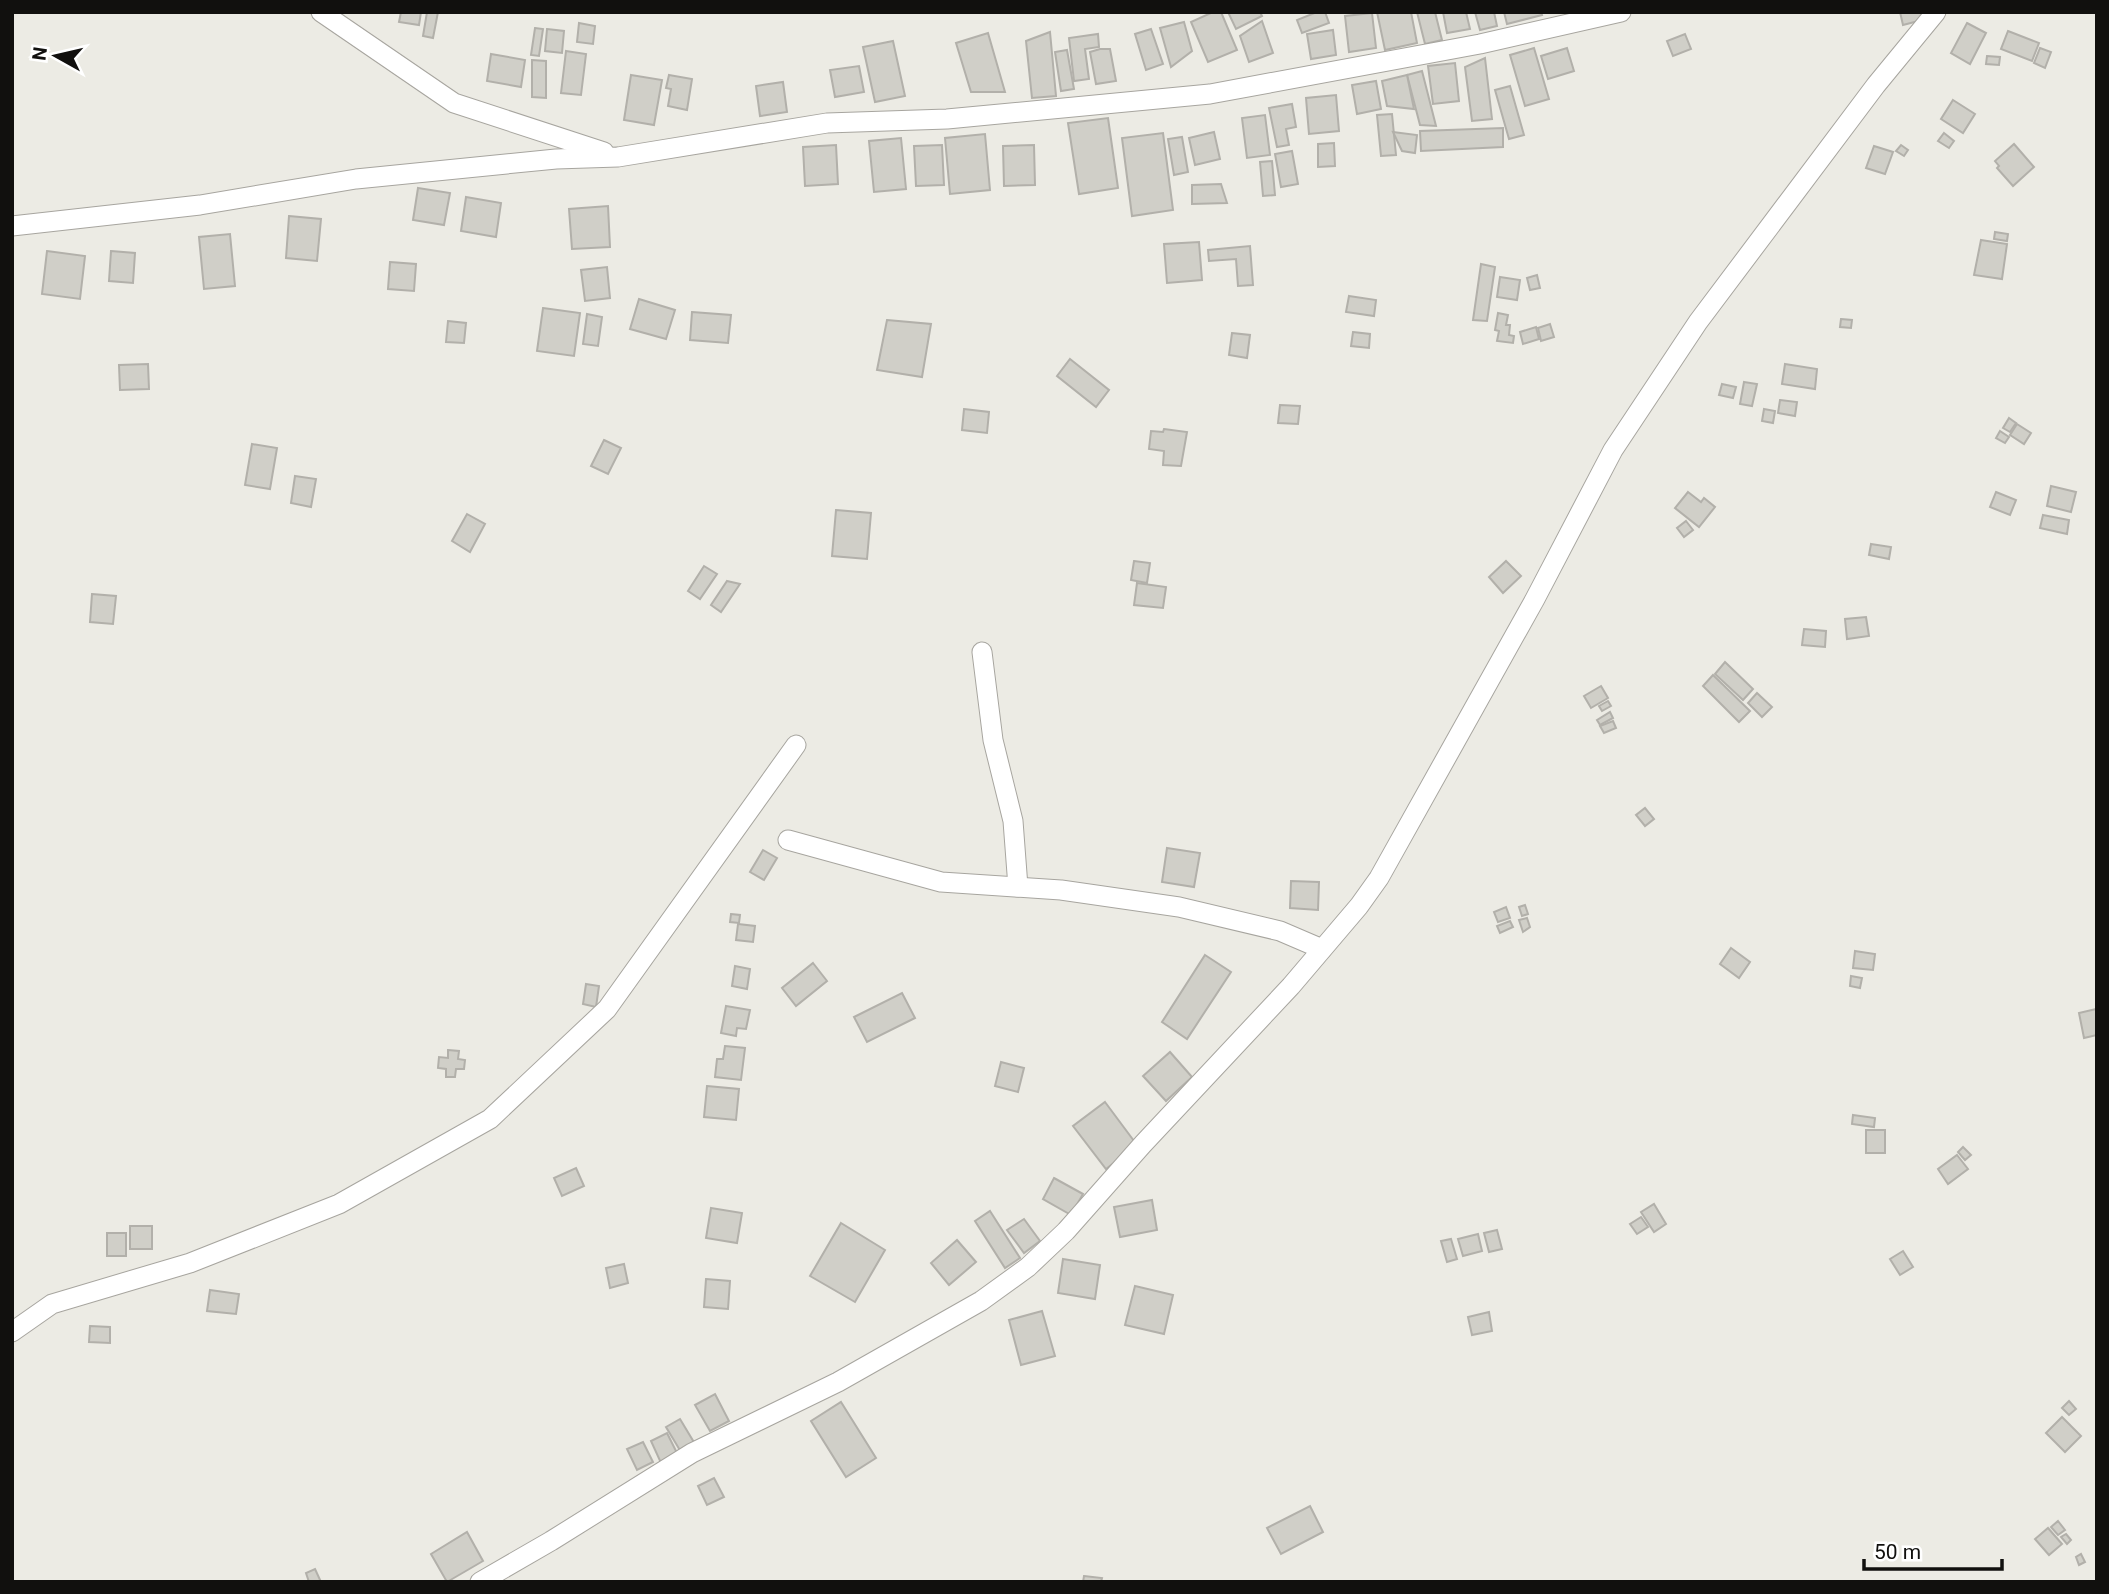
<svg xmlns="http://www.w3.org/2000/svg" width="2109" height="1594" font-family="Roboto,sans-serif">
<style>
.building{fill:#d0cfc8;stroke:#b2b0aa;stroke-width:2}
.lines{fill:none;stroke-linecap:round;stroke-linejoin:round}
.minor-casing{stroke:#a7a59f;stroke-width:21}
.minor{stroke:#fff;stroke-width:19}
</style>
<rect width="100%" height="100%" fill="#ecebe4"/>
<g class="building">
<polygon points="401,12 421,12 419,25 399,22"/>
<polygon points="427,12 438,12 433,38 423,36"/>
<polygon points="1213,12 1221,12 1237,50 1208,62 1191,22"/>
<polygon points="1228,12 1260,12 1262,16 1236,29"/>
<polygon points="1317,12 1325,12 1329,23 1302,33 1297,20"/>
<polygon points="1377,12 1411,12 1417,43 1385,50"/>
<polygon points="1417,12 1435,12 1442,40 1425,44"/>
<polygon points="1443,12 1466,12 1470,29 1447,33"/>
<polygon points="1475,12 1494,12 1497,26 1480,30"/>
<polygon points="1504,12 1541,12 1542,15 1507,24"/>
<polygon points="1900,12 1924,12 1926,19 1903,25"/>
<polygon points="1372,13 1376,48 1349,52 1345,16"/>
<polygon points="1262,21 1273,53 1249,62 1240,36"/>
<polygon points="1184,22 1192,51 1171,67 1160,28"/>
<polygon points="579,23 595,26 593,44 577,42"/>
<polygon points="1967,23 1986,33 1970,64 1951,53"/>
<polygon points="535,28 543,29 539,56 531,55"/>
<polygon points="547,29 564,31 562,53 545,51"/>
<polygon points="1151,29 1163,64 1146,70 1135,34"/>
<polygon points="1333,30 1336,55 1311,59 1307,34"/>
<polygon points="2008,31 2039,43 2032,61 2001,49"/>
<polygon points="1050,32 1056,96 1032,98 1026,41"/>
<polygon points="988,33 1005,92 971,92 956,43"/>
<polygon points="1098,34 1099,47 1085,49 1089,79 1074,81 1069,38"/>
<polygon points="1685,34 1691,49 1673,56 1667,41"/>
<polygon points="893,41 905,96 875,102 863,47"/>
<polygon points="1534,48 1549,99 1525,106 1510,55"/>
<polygon points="1567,48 1574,71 1548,79 1541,56"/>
<polygon points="2040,48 2051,52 2045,68 2034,63"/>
<polygon points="1100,49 1110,49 1116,81 1096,84 1090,52"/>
<polygon points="1067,50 1074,89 1061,91 1055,52"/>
<polygon points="566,51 586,54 581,95 561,93"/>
<polygon points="491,54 525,60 521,87 487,81"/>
<polygon points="1987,56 2000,57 1999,65 1986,64"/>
<polygon points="1485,58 1492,119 1472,121 1465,67"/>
<polygon points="532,60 546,61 546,98 532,97"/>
<polygon points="1455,63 1459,101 1433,104 1428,66"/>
<polygon points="859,66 864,92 835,97 830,70"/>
<polygon points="1422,71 1436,126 1420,125 1407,75"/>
<polygon points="631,75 662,80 654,125 624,120"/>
<polygon points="669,75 692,79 687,110 668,106 671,89 666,88"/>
<polygon points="1407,75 1414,109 1387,106 1382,81"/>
<polygon points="1376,81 1381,109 1357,114 1352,85"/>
<polygon points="783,82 787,112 760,116 756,86"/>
<polygon points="1510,86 1524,135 1509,139 1495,90"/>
<polygon points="1336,95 1339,131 1309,134 1306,98"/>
<polygon points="1953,100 1975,114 1963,133 1941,119"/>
<polygon points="1292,104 1296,127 1286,129 1289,145 1277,147 1269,108"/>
<polygon points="1392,114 1396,155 1381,156 1377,115"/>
<polygon points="1265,115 1270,155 1247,158 1242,118"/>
<polygon points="1108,118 1118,188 1079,194 1068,123"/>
<polygon points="1503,128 1503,147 1421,151 1420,131"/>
<polygon points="1214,132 1220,159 1195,165 1189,138"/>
<polygon points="1393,132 1417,135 1415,153 1402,151"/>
<polygon points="1163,133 1173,210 1132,216 1122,138"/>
<polygon points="1944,133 1954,141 1949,148 1938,141"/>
<polygon points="985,134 990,190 950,194 945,138"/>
<polygon points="1182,137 1188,172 1174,175 1168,139"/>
<polygon points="901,138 906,189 874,192 869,141"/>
<polygon points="1334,143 1335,166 1318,167 1318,144"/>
<polygon points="2014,144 2034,167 2013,186 1997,168 1999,166 1995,161"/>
<polygon points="836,145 838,184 805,186 803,147"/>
<polygon points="942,145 944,185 916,186 914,146"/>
<polygon points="1034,145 1035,185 1004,186 1003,146"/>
<polygon points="1901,145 1908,150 1904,156 1896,151"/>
<polygon points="1874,146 1893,152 1885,174 1866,168"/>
<polygon points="1292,151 1298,184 1281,187 1275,154"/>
<polygon points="1272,161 1275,195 1263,196 1260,162"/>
<polygon points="1221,184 1227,203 1192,204 1192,185"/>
<polygon points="418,188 450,193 444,225 413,220"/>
<polygon points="466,197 501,203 496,237 461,231"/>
<polygon points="608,206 610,247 572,249 569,209"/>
<polygon points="289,216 321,219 317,261 286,258"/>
<polygon points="1995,232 2008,234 2007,241 1994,239"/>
<polygon points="230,234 235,286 204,289 199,237"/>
<polygon points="1981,240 2007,244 2002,279 1974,275"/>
<polygon points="1199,242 1202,280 1167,283 1164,244"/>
<polygon points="1250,246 1253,285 1238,286 1236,259 1209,261 1208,250"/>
<polygon points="47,251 85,256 80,299 42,294"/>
<polygon points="111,251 135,253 133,283 109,281"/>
<polygon points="390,262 416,264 414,291 388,289"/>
<polygon points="1481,264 1495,267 1487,321 1473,320"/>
<polygon points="607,267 610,298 585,301 581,270"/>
<polygon points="1537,275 1540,288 1530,290 1527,278"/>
<polygon points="1500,277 1520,280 1517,300 1497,297"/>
<polygon points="1349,296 1376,300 1374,316 1346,312"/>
<polygon points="639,299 675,310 666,339 630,329"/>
<polygon points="543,308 580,313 574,356 537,351"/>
<polygon points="692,312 731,315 728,343 690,340"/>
<polygon points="1498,313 1508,315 1506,325 1510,325 1509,335 1514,336 1513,343 1497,341 1499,331 1495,330"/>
<polygon points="587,314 602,317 598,346 583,344"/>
<polygon points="1841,319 1852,320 1851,328 1840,327"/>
<polygon points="887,320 931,324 922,377 877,370"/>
<polygon points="448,321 466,323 464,343 446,342"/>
<polygon points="1550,324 1554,337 1541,341 1538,328"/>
<polygon points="1536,327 1539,339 1523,344 1520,332"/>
<polygon points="1353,332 1370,334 1369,348 1351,346"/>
<polygon points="1232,333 1250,335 1247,358 1229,355"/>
<polygon points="1070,359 1109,390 1096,407 1057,376"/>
<polygon points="148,364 149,389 120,390 119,365"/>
<polygon points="1785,364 1817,369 1815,389 1782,384"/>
<polygon points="1744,382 1757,384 1752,406 1740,404"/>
<polygon points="1722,384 1736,387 1733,398 1719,395"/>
<polygon points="1780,400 1797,402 1795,416 1778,413"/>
<polygon points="1280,405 1300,406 1298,424 1278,423"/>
<polygon points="964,409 989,412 987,433 962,430"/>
<polygon points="1764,409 1775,411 1773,423 1762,421"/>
<polygon points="2009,418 2016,423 2010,432 2003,428"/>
<polygon points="2017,424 2031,433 2024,444 2010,435"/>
<polygon points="1164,429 1187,432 1181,466 1163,465 1164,451 1149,449 1151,431 1163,432"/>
<polygon points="2000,431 2009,437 2005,443 1996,438"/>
<polygon points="604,440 621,448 608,474 591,466"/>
<polygon points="252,444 277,448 270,489 245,485"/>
<polygon points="295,476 316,479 311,507 291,503"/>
<polygon points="2051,486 2076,492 2071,512 2047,506"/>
<polygon points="1688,492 1701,502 1704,498 1715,507 1699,527 1675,508"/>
<polygon points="1996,492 2016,500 2010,515 1990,507"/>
<polygon points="836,510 871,513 867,559 832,556"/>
<polygon points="467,514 485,524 470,552 452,541"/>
<polygon points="2043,515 2069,520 2067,534 2040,528"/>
<polygon points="1686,521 1693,530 1684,537 1677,528"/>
<polygon points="1871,544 1891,547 1889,559 1869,555"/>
<polygon points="1134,561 1150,563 1147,583 1131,580"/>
<polygon points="1506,561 1521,576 1503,593 1489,577"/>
<polygon points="704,566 717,574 700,599 688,591"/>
<polygon points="727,581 740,584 721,612 711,605"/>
<polygon points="1137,583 1166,587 1163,608 1134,605"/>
<polygon points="92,594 116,596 113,624 90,622"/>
<polygon points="1866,617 1869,636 1847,639 1845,619"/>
<polygon points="1804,629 1826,631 1825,647 1802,645"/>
<polygon points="1725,662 1753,689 1743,700 1715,674"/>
<polygon points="1713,675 1750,711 1739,722 1703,686"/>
<polygon points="1601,686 1608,698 1591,708 1584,696"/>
<polygon points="1757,693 1772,707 1762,717 1748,703"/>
<polygon points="1608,701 1611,706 1602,711 1599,706"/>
<polygon points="1610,712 1613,718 1600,725 1597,720"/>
<polygon points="1613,721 1616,728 1604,733 1600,726"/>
<polygon points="1645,808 1654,819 1645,826 1636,815"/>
<polygon points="1167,848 1200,853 1194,887 1162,882"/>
<polygon points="763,850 777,858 764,880 750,872"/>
<polygon points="1291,881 1319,882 1318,910 1290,908"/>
<polygon points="1525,905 1528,914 1522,916 1519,907"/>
<polygon points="1506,907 1510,918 1498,922 1494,912"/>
<polygon points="731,914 740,915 739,923 730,922"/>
<polygon points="1527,918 1530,927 1523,932 1519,920"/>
<polygon points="1510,921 1513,927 1500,933 1497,926"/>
<polygon points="738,924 755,926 753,942 736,940"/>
<polygon points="1731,948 1750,962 1739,978 1720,964"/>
<polygon points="1855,951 1875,954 1873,970 1853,968"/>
<polygon points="1205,955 1231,972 1187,1039 1162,1022"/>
<polygon points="813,963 827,981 796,1006 782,988"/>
<polygon points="735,966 750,969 747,989 732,986"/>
<polygon points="1851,976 1862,978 1860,988 1850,986"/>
<polygon points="586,984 599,986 596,1007 583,1004"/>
<polygon points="902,993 915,1018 867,1042 854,1017"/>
<polygon points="726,1006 750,1010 746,1029 737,1028 736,1036 721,1033"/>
<polygon points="2096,1009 2097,1035 2084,1038 2079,1013"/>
<polygon points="725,1046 745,1048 741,1080 715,1077 717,1059 723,1059"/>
<polygon points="448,1050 459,1051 458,1059 465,1060 464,1069 456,1069 455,1077 446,1077 446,1069 438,1068 439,1057 448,1058"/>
<polygon points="1170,1052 1192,1077 1166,1101 1143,1076"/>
<polygon points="1001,1062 1024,1068 1018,1092 995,1086"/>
<polygon points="707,1086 739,1089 736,1120 704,1117"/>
<polygon points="1105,1102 1137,1145 1106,1169 1073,1126"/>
<polygon points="1853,1115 1875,1118 1874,1127 1852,1124"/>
<rect x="1866" y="1130" width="19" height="23"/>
<polygon points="1963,1147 1971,1155 1965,1160 1958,1152"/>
<polygon points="1957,1155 1968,1169 1948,1184 1938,1169"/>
<polygon points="576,1168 584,1186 562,1196 554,1178"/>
<polygon points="1054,1178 1083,1194 1071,1215 1043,1199"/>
<polygon points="1152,1200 1157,1230 1120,1237 1114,1207"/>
<polygon points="1654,1204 1666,1224 1654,1232 1641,1212"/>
<polygon points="711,1208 742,1213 737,1243 706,1238"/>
<polygon points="990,1211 1020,1258 1005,1268 975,1221"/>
<polygon points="1641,1217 1648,1227 1637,1234 1630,1224"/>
<polygon points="1024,1219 1040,1241 1024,1253 1007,1230"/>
<polygon points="841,1223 885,1250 855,1302 810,1276"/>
<rect x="130" y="1226" width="22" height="23"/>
<polygon points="1497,1230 1502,1249 1489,1252 1484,1233"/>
<rect x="107" y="1233" width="19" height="23"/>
<polygon points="1478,1234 1482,1251 1463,1256 1458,1239"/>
<polygon points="1451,1239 1457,1259 1447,1262 1441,1241"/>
<polygon points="957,1240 976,1262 949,1285 931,1263"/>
<polygon points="1903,1251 1913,1267 1900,1275 1890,1259"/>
<polygon points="1063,1259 1100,1265 1095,1299 1058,1293"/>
<polygon points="624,1264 628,1283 610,1288 606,1268"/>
<polygon points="706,1279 730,1281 728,1309 704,1307"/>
<polygon points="1135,1286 1173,1295 1164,1334 1125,1325"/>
<polygon points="210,1290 239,1294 236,1314 207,1311"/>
<polygon points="1042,1311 1055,1356 1021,1365 1009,1320"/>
<polygon points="1489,1312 1492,1331 1472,1335 1468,1317"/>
<polygon points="90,1326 110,1327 110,1343 89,1342"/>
<polygon points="715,1394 729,1421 710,1431 695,1405"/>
<polygon points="2069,1401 2076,1409 2069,1415 2062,1408"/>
<polygon points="841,1402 876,1458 846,1477 811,1421"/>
<polygon points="2062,1417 2081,1436 2065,1452 2046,1433"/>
<polygon points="680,1419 695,1444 681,1452 666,1427"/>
<polygon points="667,1433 678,1455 661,1463 651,1441"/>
<polygon points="643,1442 653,1462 637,1470 627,1449"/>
<polygon points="714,1478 724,1497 707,1505 698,1486"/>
<polygon points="1310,1506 1323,1532 1281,1554 1267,1528"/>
<polygon points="2058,1521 2065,1530 2058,1535 2051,1527"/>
<polygon points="2048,1528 2062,1544 2049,1555 2035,1539"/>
<polygon points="467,1532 483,1561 447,1582 431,1554"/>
<polygon points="2066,1534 2071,1540 2067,1544 2061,1537"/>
<polygon points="2081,1554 2085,1562 2079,1565 2076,1557"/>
<polygon points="315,1569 321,1582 309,1582 306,1573"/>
<polygon points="1084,1576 1102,1578 1101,1582 1083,1582"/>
</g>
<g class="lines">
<defs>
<g id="minor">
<polyline points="321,12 454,103 604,152"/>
<polyline points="12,226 200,205 356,179 556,159 618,157 827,123 947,119 1210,94 1480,44 1621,12"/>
<polyline points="982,652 993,740 1013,821 1018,887"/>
<polyline points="788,840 941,882 1061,890 1179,907 1280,931 1322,949"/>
<polyline points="12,1332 52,1304 190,1263 339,1204 490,1119 607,1009 796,745"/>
<polyline points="480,1582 551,1541 692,1453 838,1382 981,1301 1028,1267 1066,1231 1143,1144 1291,986 1359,906 1379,878 1535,599 1613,450 1698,322 1876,85 1936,12"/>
</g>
</defs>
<use href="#minor" class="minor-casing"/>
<use href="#minor" class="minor"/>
</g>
<rect width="2109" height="1594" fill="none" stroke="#11100e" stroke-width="28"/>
<g transform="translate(56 56) rotate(278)" stroke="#ffffff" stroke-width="5" paint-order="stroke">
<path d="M0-5L12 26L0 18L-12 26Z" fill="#11100e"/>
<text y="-10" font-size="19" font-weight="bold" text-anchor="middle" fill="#11100e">N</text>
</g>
<path d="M1864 1559v10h138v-10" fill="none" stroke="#11100e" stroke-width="3.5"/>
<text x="1874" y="1559" font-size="21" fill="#11100e" stroke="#ffffff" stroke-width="5" paint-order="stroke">50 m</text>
</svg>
